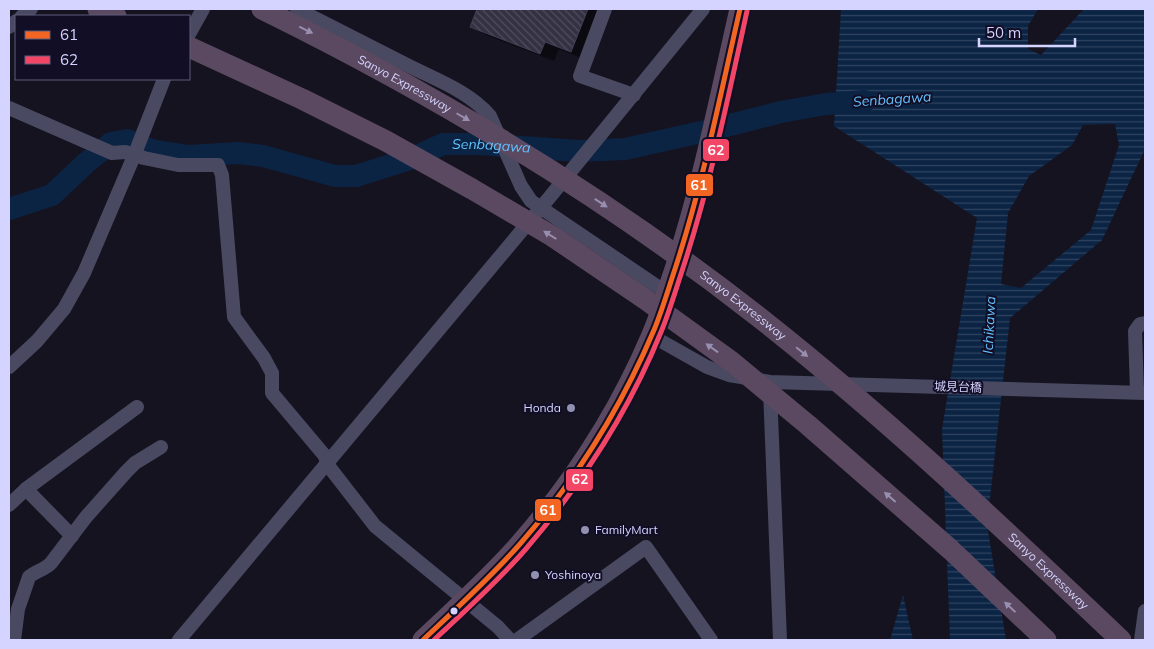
<svg xmlns="http://www.w3.org/2000/svg" width="1154" height="649" font-family="Mulish,'Noto Sans JP',sans-serif">
<style>
.water{fill:url(#water-rules);fill-rule:evenodd}
.shadow{fill:#0007}
.lines{fill:none;stroke-linecap:round;stroke-linejoin:round}
.river{stroke:#0c2444;stroke-width:22}
.building{fill:url(#building-back-hatch);stroke:#403e54}
.minor{stroke:#494961;stroke-width:14}
.highway{stroke:#5b4961;stroke-width:21}
.highway-bridge{stroke:#5b4961;stroke-width:21}
.bus-1-casing{stroke:#110e25;stroke-width:9}
.bus-2-casing{stroke:#110e25;stroke-width:9}
.bus-1{stroke:#f26522;stroke-width:5}
.bus-2{stroke:#f34667;stroke-width:5}
.oneway{fill:#988eb0}
.poi-dot{fill:#9290b1;stroke:#110e25;stroke-width:2}
.bus-dot{fill:#d5d3ff;stroke:#110e25;stroke-width:2}
.labels{text-anchor:middle;stroke-width:4;stroke-linejoin:round;paint-order:stroke}
.street-label{font-size:12px;fill:#d5d3ff;stroke:#110e25}
.poi-label{font-size:12px;fill:#d5d3ff;stroke:#110e25;text-anchor:start}
.water-label{font-size:14px;font-style:italic;fill:#61c1ff;stroke:#110e25}
.line-badge{stroke:#110e25;stroke-width:2}
.badge-label{font-size:14px;text-anchor:middle;font-weight:bold;fill:#fff}
</style>
<defs>
<pattern id="water-rules" width="6" height="5" patternUnits="userSpaceOnUse" patternTransform="scale(1.25)"><rect width="6" height="5" fill="#0c2444"/><path d="M0 2.5h6" fill="none" stroke="#2e4360"/></pattern>
<pattern id="building-back-hatch" width="6" height="6" patternUnits="userSpaceOnUse" patternTransform="scale(1.25)"><rect width="6" height="6" fill="#333142"/><path d="M-1 5l2 2M0 0l6 6M5-1l2 2" fill="none" stroke="#504e5e"/></pattern>
</defs>
<rect width="100%" height="100%" fill="#151320"/>
<g class="water">
<path d="M841,9H1038L1028,26V49L1041,55L1084,9H1145V149L1102,240L1010,318L987,525L1006,640H950L942,429L977,218L834,126ZM1115,124L1119,145L1091,230L1021,288L1001,284L1008,213L1029,176L1072,145L1083,125Z"/>
<polygon points="903,595 913,640 890,640"/>
</g>
<polygon class="shadow" points="479,9 606,9 586,60 559,49 554,61 486,35 472,26"/>
<g class="lines">
<path class="river" id="s1" d="M9,209L52,195L87,162L111,143L127,140L151,150L188,156L238,153L263,156L335,176H356L413,158L443,144H480L578,151L625,149L706,131L781,112L826,104L865,101"/>
</g>
<polygon class="building" points="477,9 588,9 571,52 545,42 540,54 470,27"/>
<g class="lines">
<g class="minor">
<path d="M297,9C334,28 372,47 409,66C437,80 470,92 490,116L521,186L531,201L667,293"/>
<polyline points="605,9 580,76 634,95"/>
<polyline points="22,16 31,9"/>
<polyline points="9,27 16,21"/>
<polyline points="189,34 203,9"/>
<polyline points="9,108 112,153 125,152 144,158 178,165 218,165 222,175 234,317 264,358 272,373 272,393 325,456 327,464 375,526 498,627 510,640"/>
<polyline points="652,336 707,367 729,375 770,382 1145,393"/>
<polyline points="9,367 37,341 64,309 84,273 134,156 164,79"/>
<polyline points="770,390 780,640"/>
<polyline points="1137,392 1135,331 1140,324 1145,323"/>
<polyline points="26,489 72,536"/>
<polyline points="9,505 26,489 137,407"/>
<path d="M14,640L18,609L29,577C35,571 45,570 51,563L86,517L126,472L135,463L161,447"/>
<polyline points="179,640 549,198 703,9"/>
<polyline points="517,640 646,547 711,640"/>
<polyline points="1141,640 1145,611"/>
</g>
<g class="highway">
<polyline points="98,9 116,16"/>
<path d="M423,640C456,609 490,578 520,544C573,483 619,412 651,337C659,320 664,301 670,284C701,194 719,101 740,9"/>
</g>
<g class="highway-bridge">
<path id="s2" d="M262,9C437,95 606,197 760,318C887,418 1004,529 1121,640"/>
<polyline points="189,47 302,99 386,141 472,189 552,236 645,299 732,362 808,425 951,550 1046,640"/>
</g>
<defs>
<path id="bus-1" d="M423,640C456,609 490,578 520,544C575,481 621,408 654,330C662,311 668,290 675,269C703,184 720,96 740,9"/>
<path id="bus-2" d="M434,640C465,611 497,582 525,550C581,485 629,411 661,332C669,313 675,292 682,271C710,186 728,98 747,11"/>
</defs>
<use href="#bus-1" class="bus-1-casing"/>
<use href="#bus-2" class="bus-2-casing"/>
<use href="#bus-1" class="bus-1"/>
<use href="#bus-2" class="bus-2"/>
</g>
<defs><path id="oneway-solid" d="M-6-.8H1V-3.2L6.5 0L1 3.2V.8H-6Z" transform="scale(1.25)"/></defs>
<g class="oneway">
<use href="#oneway-solid" transform="translate(306 30) rotate(26)"/>
<use href="#oneway-solid" transform="translate(463 117) rotate(30)"/>
<use href="#oneway-solid" transform="translate(601 203) rotate(33)"/>
<use href="#oneway-solid" transform="translate(550 235) rotate(-148)"/>
<use href="#oneway-solid" transform="translate(712 348) rotate(-144)"/>
<use href="#oneway-solid" transform="translate(802 352) rotate(39)"/>
<use href="#oneway-solid" transform="translate(890 497) rotate(-139)"/>
<use href="#oneway-solid" transform="translate(1010 607) rotate(-137)"/>
</g>
<g class="poi-dot">
<circle cx="571" cy="408" r="5"/>
<circle cx="585" cy="530" r="5"/>
<circle cx="535" cy="575" r="5"/>
</g>
<circle class="bus-dot" cx="454" cy="611" r="4.5"/>
<g class="labels">
<g class="street-label">
<text dy="4" stroke="none"><textPath href="#s2" startOffset="161">Sanyo Expressway</textPath></text>
<text dy="4" stroke="none"><textPath href="#s2" startOffset="566">Sanyo Expressway</textPath></text>
<text transform="translate(958 387) rotate(2)" y="4">城見台橋</text>
<text dy="4" stroke="none"><textPath href="#s2" startOffset="971">Sanyo Expressway</textPath></text>
</g>
<g class="poi-label">
<text x="561" y="412" text-anchor="end">Honda</text>
<text x="595" y="534">FamilyMart</text>
<text x="545" y="579">Yoshinoya</text>
</g>
<g class="water-label">
<text transform="translate(892 99) rotate(-4)" y="5">Senbagawa</text>
<text dy="5" stroke="none"><textPath href="#s1" startOffset="516">Senbagawa</textPath></text>
<text transform="translate(989 325) rotate(-87)" y="5">Ichikawa</text>
</g>
</g>
<g class="line-badge">
<rect x="702" y="138" width="28" height="24" rx="5" fill="#f34667"/>
<rect x="685" y="173" width="29" height="24" rx="5" fill="#f26522"/>
<rect x="565" y="468" width="29" height="24" rx="5" fill="#f34667"/>
<rect x="534" y="498" width="28" height="24" rx="5" fill="#f26522"/>
</g>
<g class="badge-label">
<text x="716" y="155">62</text>
<text x="699" y="190">61</text>
<text x="580" y="484">62</text>
<text x="548" y="515">61</text>
</g>
<rect width="1154" height="649" fill="none" stroke="#d5d3ff" stroke-width="20"/>
<rect x="15" y="15" width="175" height="65" fill="#110e25" stroke="#5f5d7c"/>
<rect x="25" y="31" width="25" height="8" fill="#f26522" stroke="#5f5d7c"/>
<text x="60" y="40" font-size="15" fill="#d5d3ff">61</text>
<rect x="25" y="56" width="25" height="8" fill="#f34667" stroke="#5f5d7c"/>
<text x="60" y="65" font-size="15" fill="#d5d3ff">62</text>
<path d="M979 38v8h96v-8" fill="none" stroke="#d5d3ff" stroke-width="2.5"/>
<text x="986" y="38" font-size="15" fill="#d5d3ff" stroke="#110e25" stroke-width="4" paint-order="stroke">50 m</text>
</svg>
